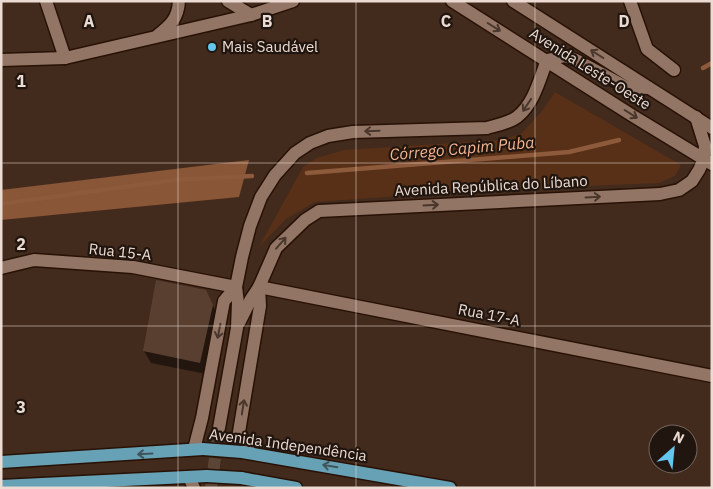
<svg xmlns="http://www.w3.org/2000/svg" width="713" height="489" font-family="'IBM Plex Sans',sans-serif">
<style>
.green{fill:#583017}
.forest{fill:#895638}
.shadow{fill:#0007}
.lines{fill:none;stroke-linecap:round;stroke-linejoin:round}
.stream{stroke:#8d5a3c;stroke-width:4.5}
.building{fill:#593f30}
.secondary-tunnel{stroke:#5b4537;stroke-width:12;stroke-dasharray:12 6;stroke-linecap:butt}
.minor-casing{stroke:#281205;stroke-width:15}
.tertiary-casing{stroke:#281205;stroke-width:15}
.secondary-casing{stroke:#281205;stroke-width:15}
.primary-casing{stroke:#281205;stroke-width:15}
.minor{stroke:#927564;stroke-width:12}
.tertiary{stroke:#927564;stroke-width:12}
.secondary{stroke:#927564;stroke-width:12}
.primary{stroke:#66a1b6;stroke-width:12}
.primary-bridge-casing{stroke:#281205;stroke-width:15;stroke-linecap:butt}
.primary-bridge{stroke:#66a1b6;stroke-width:12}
.oneway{stroke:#49372d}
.oneway2{stroke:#40555a}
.grid{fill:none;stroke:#ebdbd2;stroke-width:1;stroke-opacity:0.55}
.poi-dot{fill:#64c5ee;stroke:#21160f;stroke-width:2}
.labels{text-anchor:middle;stroke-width:4.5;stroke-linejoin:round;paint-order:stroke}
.poi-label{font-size:15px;fill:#ebdbd2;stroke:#21160f;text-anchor:start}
.street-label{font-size:15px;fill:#ebdbd2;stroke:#21160f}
.water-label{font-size:16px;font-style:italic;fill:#f4b591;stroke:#21160f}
.grid-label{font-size:16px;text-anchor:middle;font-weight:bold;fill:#ebdbd2;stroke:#21160f;stroke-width:4.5;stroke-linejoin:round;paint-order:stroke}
</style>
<rect width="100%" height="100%" fill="#422a1c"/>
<polygon class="green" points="555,92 681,165 675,176 659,183 471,191 315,202 286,219 259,247 303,167 317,158 344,150 499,140 521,134 542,111"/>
<polygon class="forest" points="249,160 239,197 1,220 1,190"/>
<polygon class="shadow" points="205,291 219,317 206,374 151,363 144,351"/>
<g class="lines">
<g class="stream">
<polyline points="703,68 712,63"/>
<polyline points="307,173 569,152 619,140"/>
<polyline points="1,204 174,180 252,176"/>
</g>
</g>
<polygon class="building" points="156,280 206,290 213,305 200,363 143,351"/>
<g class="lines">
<polyline class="secondary-tunnel" points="211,488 219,428"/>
<defs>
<g id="minor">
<polyline points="46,1 65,58"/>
<polyline points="228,1 251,15"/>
<polyline points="630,1 647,49 674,70"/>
<polyline points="1,268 34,260 133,267 236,287"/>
<polyline points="259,287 712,376"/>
</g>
<g id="tertiary">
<path d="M158,35C171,25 178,18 179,1"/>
<polyline points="1,60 65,58 251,15 293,1"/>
<polyline points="194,449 202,418 224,301 236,287"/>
<polyline points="250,453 239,432 260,306 259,287"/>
<polyline points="189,477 194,488"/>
</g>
<g id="secondary">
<polyline points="452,1 633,116 712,164"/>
<polyline points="513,1 712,128"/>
<polyline points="239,323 251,299 259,287 276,248 305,220 319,211 660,194 679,190 692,181 699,170 704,159 705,146 696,117"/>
<path d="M219,428L237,328L238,303L236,287L242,257L250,226L261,197L275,175L295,153L310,143L328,136L353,132L487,128C497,125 509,123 517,117C534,104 540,78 547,60L565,56L576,60L626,87L649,88"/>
</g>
<g id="primary">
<polyline points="242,452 450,488"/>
<polyline points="1,462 203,449"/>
<polyline points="241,478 296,488"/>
<polyline points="1,486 207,476"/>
</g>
</defs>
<use href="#minor" class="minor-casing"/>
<use href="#tertiary" class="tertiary-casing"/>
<use href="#secondary" class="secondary-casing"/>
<use href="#primary" class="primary-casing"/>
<use href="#minor" class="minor"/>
<use href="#tertiary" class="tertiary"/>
<use href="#secondary" class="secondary"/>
<use href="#primary" class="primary"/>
<defs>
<g id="primary-bridge">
<polyline points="203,449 242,452"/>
<polyline points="207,476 241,478"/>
</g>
</defs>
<use href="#primary-bridge" class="primary-bridge-casing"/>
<use href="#primary-bridge" class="primary-bridge"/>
</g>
<defs><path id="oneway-shaft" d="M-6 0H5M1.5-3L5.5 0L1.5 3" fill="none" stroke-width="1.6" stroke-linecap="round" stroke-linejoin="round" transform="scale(1.25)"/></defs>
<g class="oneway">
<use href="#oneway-shaft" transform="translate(494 27) rotate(32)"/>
<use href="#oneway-shaft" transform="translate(597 54) rotate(-148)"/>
<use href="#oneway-shaft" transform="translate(527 105) rotate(124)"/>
<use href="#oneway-shaft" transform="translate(631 114) rotate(32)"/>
<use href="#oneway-shaft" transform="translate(372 131) rotate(178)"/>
<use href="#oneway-shaft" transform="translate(593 197) rotate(-3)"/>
<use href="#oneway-shaft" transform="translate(431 205) rotate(-3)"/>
<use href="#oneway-shaft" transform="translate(281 243) rotate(-49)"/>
<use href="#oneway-shaft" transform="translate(219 331) rotate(101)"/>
<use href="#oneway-shaft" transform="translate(243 407) rotate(-81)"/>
</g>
<g class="oneway2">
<use href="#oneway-shaft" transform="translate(145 454) rotate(177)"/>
<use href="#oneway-shaft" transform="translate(330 466) rotate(-171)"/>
</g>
<path class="grid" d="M178,1V488M356,1V488M535,1V488M1,163H712M1,326H712"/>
<circle class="poi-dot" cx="212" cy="47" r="5"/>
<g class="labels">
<g class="poi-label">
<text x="222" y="52">Mais Saudável</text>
</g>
<g class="street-label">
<text transform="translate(590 69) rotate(32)" y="5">Avenida Leste-Oeste</text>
<text transform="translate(491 186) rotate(-3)" y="5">Avenida República do Líbano</text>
<text transform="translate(120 252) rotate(6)" y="5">Rua 15-A</text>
<text transform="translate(489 315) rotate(11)" y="5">Rua 17-A</text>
<text transform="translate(288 445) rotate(8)" y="5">Avenida Independência</text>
</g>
<g class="water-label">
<text transform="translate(462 148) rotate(-5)" y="6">Córrego Capim Puba</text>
</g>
</g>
<g class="grid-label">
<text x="89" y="27">A</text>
<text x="267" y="27">B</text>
<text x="446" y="27">C</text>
<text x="624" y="27">D</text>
<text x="21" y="87">1</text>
<text x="21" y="250">2</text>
<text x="21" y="413">3</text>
</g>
<rect width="713" height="489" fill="none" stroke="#ebdbd2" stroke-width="5"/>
<g transform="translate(673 449) rotate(27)"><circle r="24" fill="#21160f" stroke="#72655d"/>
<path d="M0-4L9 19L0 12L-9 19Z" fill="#64c5ee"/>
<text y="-8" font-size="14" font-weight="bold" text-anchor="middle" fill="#ebdbd2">N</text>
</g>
</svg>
